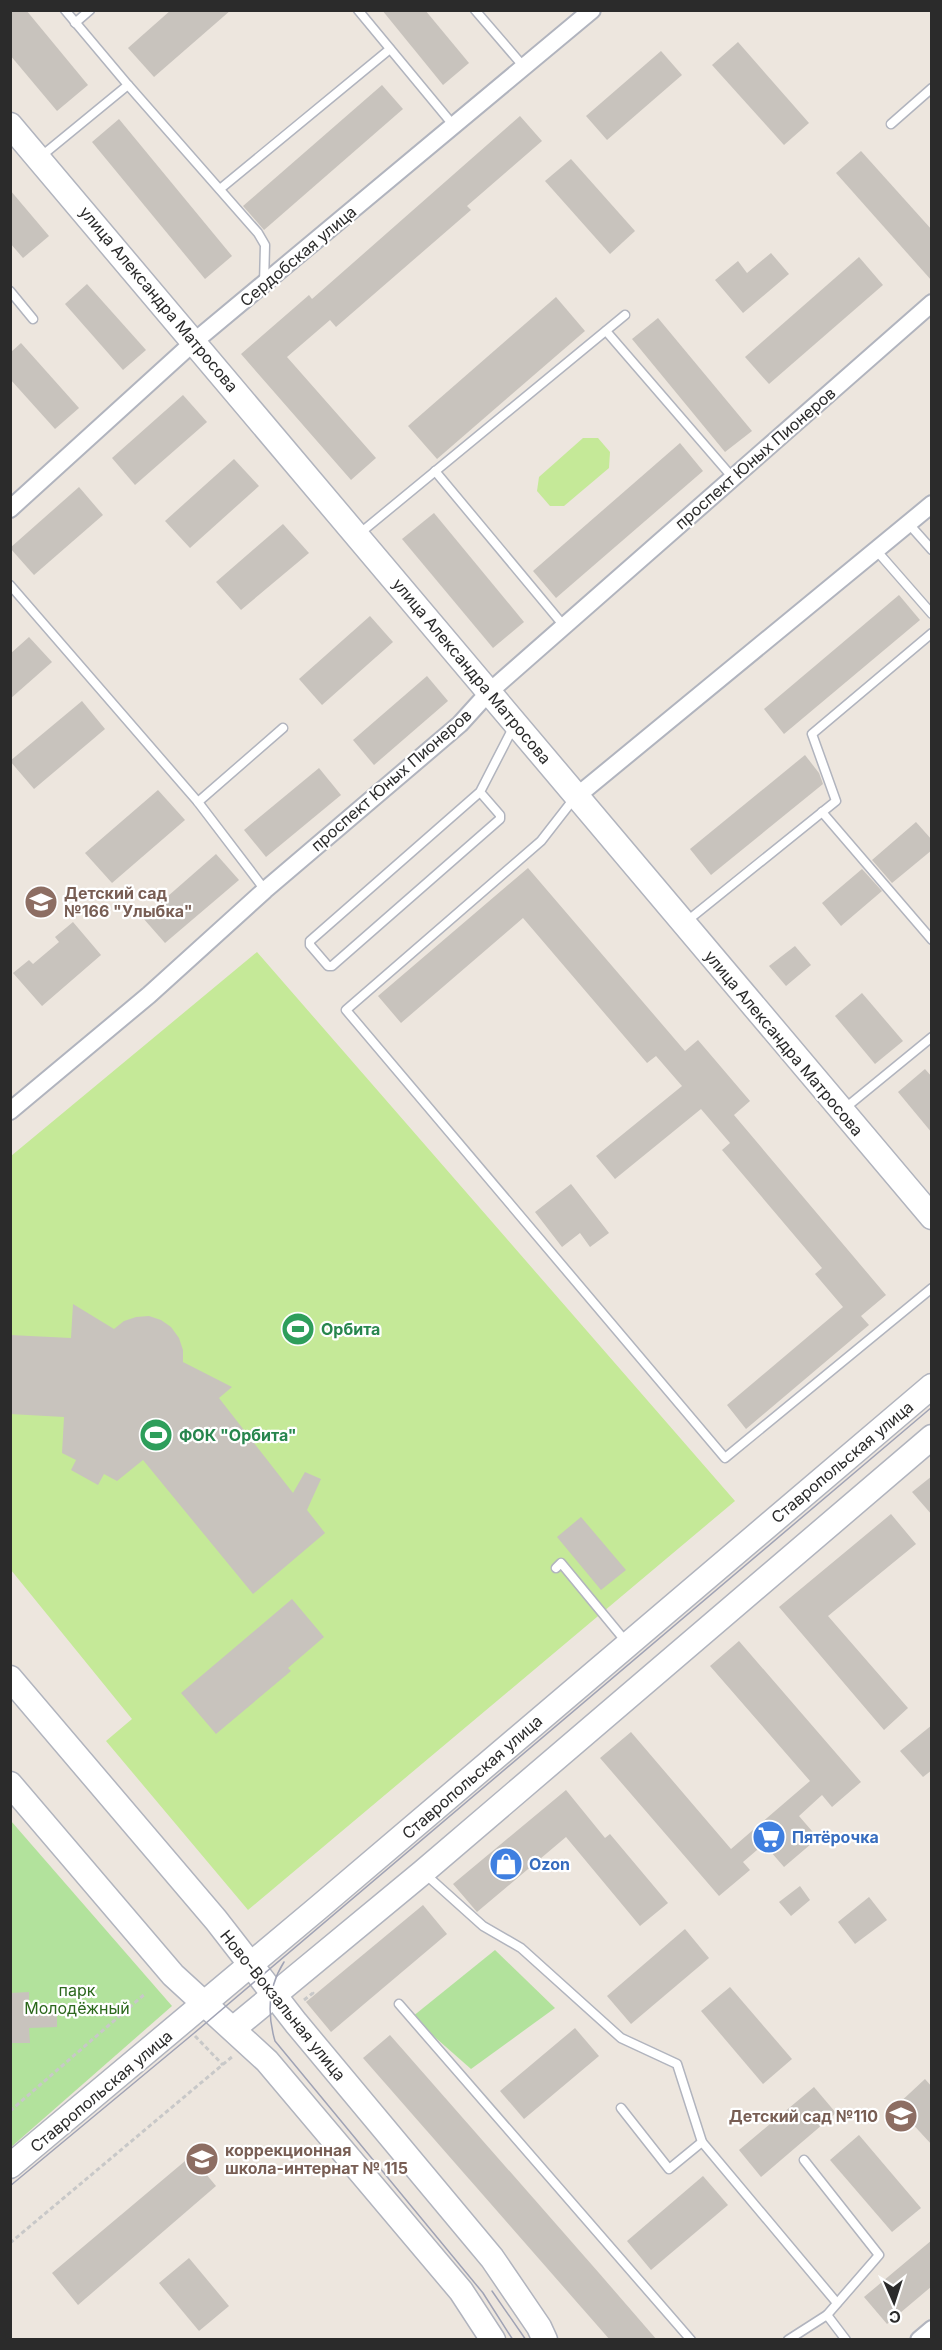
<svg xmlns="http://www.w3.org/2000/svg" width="942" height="2350" font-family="Inter,sans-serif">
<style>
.green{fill:#b2e29c}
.pitch{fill:#c5e998}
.building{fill:#c8c3bd}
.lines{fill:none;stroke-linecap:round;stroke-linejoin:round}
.lane-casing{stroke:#b1b4be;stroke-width:11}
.street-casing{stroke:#b1b4be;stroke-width:20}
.secondary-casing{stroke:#b1b4be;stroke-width:27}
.path{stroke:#c8c8c8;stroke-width:3;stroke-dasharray:4.5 3;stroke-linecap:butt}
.lane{stroke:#fff;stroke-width:8}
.street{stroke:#fff;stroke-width:16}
.secondary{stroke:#fff;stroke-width:24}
.tram{stroke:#a0a3b5;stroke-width:1.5}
.labels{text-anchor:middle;stroke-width:4.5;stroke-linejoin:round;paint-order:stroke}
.street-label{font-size:16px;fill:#2b2b2b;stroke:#fff}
.education-label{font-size:16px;font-weight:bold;fill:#785e54;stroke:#fff;text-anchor:start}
.leisure-label{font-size:16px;font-weight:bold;fill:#27864d;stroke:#fff;text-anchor:start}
.shop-label{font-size:16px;font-weight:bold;fill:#366cbe;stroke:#fff;text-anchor:start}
.park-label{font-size:16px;fill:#2b671c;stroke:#fff}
</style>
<rect width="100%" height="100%" fill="#ede6de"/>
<g class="green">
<polygon points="11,1821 172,2006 10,2148"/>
<polygon points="495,1950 555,2008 471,2069 412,2017"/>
</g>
<g class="pitch">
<polygon points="583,438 598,438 610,452 609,468 564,506 550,506 537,491 539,477"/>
<polygon points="257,952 735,1501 248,1910 106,1741 132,1719 11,1570 11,1156"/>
</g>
<g class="building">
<polygon points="10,10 26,10 88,85 57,111 10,55"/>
<polygon points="171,10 231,10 154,77 128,48"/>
<polygon points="382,10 425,10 469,63 443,85"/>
<polygon points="738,42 809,123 784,145 712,65"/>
<polygon points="661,51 682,75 607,140 586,116"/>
<polygon points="382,85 403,109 264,230 243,206"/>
<polygon points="520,116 542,141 467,206 471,210 336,327 330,320 287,357 376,458 351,480 241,354 309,295 312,299"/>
<polygon points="119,119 232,256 205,279 92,142"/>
<polygon points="861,151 932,230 932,281 836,173"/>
<polygon points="571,159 635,231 610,254 545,181"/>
<polygon points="10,190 49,236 23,258 10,243"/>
<polygon points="771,253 789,274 743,313 715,280 738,261 747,273"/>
<polygon points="859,257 883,285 769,384 745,357"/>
<polygon points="87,284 146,350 123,370 65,304"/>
<polygon points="556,297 585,331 437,459 408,426"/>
<polygon points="658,318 752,431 725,452 632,339"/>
<polygon points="21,343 79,408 55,429 10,379 10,353"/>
<polygon points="183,395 207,422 135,485 112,458"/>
<polygon points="680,443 703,471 556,598 533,571"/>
<polygon points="234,459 259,486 190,548 165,521"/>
<polygon points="79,487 103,515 34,575 10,548"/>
<polygon points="434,513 524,622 493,648 402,539"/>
<polygon points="283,524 309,553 241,610 216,582"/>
<polygon points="899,595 920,620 784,734 764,709"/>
<polygon points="370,616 393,642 322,705 299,679"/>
<polygon points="29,637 52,662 10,699 10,654"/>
<polygon points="427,676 448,701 374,765 353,740"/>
<polygon points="82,701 105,729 34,789 10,761"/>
<polygon points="805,755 819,773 823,784 711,875 690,849"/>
<polygon points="319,768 341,795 266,857 244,830"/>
<polygon points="158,790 185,820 112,883 85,853"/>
<polygon points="916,822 932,840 932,850 892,883 872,860"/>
<polygon points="216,854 239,880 165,943 143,918"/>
<polygon points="528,868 685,1051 698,1040 750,1101 734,1115 886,1295 861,1316 869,1325 746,1429 727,1405 843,1307 815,1274 822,1268 722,1150 730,1143 701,1109 615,1179 596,1156 682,1086 656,1056 647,1063 523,918 401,1023 378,996"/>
<polygon points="862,869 882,891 841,926 822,903"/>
<polygon points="73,922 101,955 42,1006 13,973 29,960 33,964 59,942 55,937"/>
<polygon points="795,946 811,965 786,986 769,966"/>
<polygon points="862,993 903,1041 875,1064 835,1016"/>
<polygon points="925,1069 932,1077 932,1133 898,1092"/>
<polygon points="571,1184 609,1233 590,1247 580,1233 562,1247 535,1212"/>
<polygon points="73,1304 114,1329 124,1321 136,1317 149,1316 161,1320 171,1327 179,1338 183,1350 183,1362 232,1387 219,1398 293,1493 305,1472 321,1479 307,1510 325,1533 253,1594 143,1460 117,1481 104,1474 98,1485 71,1470 76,1460 62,1453 64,1417 10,1414 10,1335 71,1338"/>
<polygon points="932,1476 932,1515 912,1492"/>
<polygon points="891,1514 916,1544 828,1616 908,1708 884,1730 779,1607"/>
<polygon points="581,1517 626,1570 601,1590 557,1537"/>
<polygon points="292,1599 324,1637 288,1668 291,1671 216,1734 181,1693"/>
<polygon points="739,1641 861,1782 832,1807 822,1795 799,1816 818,1838 784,1867 764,1844 743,1862 750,1870 719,1896 600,1758 631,1732 731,1849 810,1781 710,1666"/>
<polygon points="932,1725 932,1770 923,1777 900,1751"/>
<polygon points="566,1790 605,1838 610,1834 668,1903 640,1926 566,1837 477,1912 453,1884"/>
<polygon points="800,1886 810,1900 791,1916 779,1902"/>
<polygon points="869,1897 887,1920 855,1944 838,1922"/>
<polygon points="423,1905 447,1934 331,2032 306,2002"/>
<polygon points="685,1929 709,1958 631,2024 607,1996"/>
<polygon points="730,1987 792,2059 763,2084 701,2011"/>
<polygon points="29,1992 29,2010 57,2009 57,2027 29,2028 30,2043 10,2043 10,1993"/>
<polygon points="575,2028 599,2056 524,2119 500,2091"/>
<polygon points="390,2035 599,2273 657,2340 610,2340 363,2058"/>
<polygon points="925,2079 932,2087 932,2145 896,2106"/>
<polygon points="814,2087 836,2113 761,2177 739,2150"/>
<polygon points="859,2135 921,2208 892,2232 830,2160"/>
<polygon points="191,2156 216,2186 78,2305 52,2273"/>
<polygon points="703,2176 728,2205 651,2270 627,2241"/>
<polygon points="932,2240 932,2286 887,2324 864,2297"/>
<polygon points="189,2258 229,2306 199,2331 159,2283"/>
</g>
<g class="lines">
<defs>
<g id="lane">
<polyline points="65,10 128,85"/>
<polyline points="358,10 454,126"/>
<polyline points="475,10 524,67"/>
<polyline points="75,23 90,10"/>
<polyline points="891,124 932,88"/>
<polyline points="39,158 128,85 258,233 265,245 264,284"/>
<polyline points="220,189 390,49"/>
<polyline points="10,291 33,319"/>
<polyline points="606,331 733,478"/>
<polyline points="435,471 564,626"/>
<polyline points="908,523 932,550"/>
<polyline points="359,534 625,315"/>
<polyline points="876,550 932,614"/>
<polyline points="10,585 198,802 265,890"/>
<polyline points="480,792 500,815 500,819 332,966 328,966 310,945 310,941 480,792 515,724"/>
<polyline points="576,796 541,841 346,1010 725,1458 932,1288"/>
<polyline points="198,802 283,728"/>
<polyline points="822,812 932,940"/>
<polyline points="687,921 836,801 812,734 932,633"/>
<polyline points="844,1109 932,1037"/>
<polyline points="556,1568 561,1563 627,1643"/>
<polyline points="424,1873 483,1926 521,1948 621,2038 677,2064 702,2142"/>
<polyline points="399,2004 691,2340"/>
<polyline points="621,2108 669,2169 702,2142 837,2303"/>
<polyline points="804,2160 879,2255 827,2315"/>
<polyline points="788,2340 827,2315 846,2340"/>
</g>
<g id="street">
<polyline points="10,509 195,341 592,10"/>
<polyline points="577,796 932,504"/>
<polyline points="10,1111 149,995 265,890 460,724 489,692 932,303"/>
<polyline points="919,2340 932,2329"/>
</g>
<g id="secondary">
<path d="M10,125C319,488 625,853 932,1217"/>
<polyline points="10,1678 216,1920 296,2023 492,2258 539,2327 545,2340"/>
<polyline points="10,1784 173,1975 267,2061 461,2291 493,2340"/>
<polyline points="233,2029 423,1872 932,1437"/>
<polyline points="10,2166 318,1908 932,1386"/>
</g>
</defs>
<use href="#lane" class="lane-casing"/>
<use href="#street" class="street-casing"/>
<use href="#secondary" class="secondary-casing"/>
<g class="path">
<polyline points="304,2000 313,1993 311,1991"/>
<polyline points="195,2036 223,2065"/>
<polyline points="10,2111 146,1993"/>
<polyline points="10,2243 233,2056"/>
</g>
<use href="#lane" class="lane"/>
<use href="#street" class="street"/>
<use href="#secondary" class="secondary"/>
<g class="tram">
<path d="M284,1962C268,1987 267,2014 275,2041L483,2293L513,2340"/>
<polyline points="10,2186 193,2034 932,1407"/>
<polyline points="492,2291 526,2340"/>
</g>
</g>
<defs>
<symbol id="school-disc" viewBox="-11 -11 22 22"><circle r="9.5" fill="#8d6e63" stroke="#fff"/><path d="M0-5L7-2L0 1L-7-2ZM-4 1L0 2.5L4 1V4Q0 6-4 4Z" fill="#fff"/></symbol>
<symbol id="stadium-disc" viewBox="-11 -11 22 22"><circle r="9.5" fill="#2e9e5b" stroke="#fff"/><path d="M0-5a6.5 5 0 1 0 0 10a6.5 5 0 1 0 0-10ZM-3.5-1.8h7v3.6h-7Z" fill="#fff"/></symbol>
<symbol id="supermarket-disc" viewBox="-11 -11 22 22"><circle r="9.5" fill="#3f7fe0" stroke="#fff"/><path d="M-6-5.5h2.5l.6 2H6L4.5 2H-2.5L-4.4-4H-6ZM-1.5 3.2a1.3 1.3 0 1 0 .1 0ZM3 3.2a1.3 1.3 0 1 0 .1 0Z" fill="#fff"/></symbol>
<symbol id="shop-disc" viewBox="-11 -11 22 22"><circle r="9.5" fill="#3f7fe0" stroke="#fff"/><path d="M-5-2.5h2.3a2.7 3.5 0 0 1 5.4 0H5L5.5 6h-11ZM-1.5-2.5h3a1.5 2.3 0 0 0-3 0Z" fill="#fff"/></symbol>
</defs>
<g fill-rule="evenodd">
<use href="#school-disc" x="22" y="883" width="38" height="38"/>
<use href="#stadium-disc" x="279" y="1310" width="38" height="38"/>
<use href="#stadium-disc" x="137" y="1416" width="38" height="38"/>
<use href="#supermarket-disc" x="750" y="1818" width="38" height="38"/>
<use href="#shop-disc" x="487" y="1845" width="38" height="38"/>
<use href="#school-disc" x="882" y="2097" width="38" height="38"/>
<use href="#school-disc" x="183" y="2140" width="38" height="38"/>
</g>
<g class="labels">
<g class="street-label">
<text transform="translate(298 256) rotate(-40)" y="6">Сердобская улица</text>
<text transform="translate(159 299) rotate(50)" y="6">улица Александра Матросова</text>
<text transform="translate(755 458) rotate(-41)" y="6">проспект Юных Пионеров</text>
<text transform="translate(472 671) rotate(50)" y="6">улица Александра Матросова</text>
<text transform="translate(391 780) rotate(-41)" y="6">проспект Юных Пионеров</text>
<text transform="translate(784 1043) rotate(50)" y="6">улица Александра Матросова</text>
<text transform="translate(842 1462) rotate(-40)" y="6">Ставропольская улица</text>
<text transform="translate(472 1777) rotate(-41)" y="6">Ставропольская улица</text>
<text transform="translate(283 2005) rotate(51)" y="6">Ново-Вокзальная улица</text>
<text transform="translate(101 2091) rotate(-40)" y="6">Ставропольская улица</text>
</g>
<g class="education-label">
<text x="64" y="899">Детский сад<tspan x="64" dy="18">№166 "Улыбка"</tspan></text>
<text x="878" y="2122" text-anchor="end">Детский сад №110</text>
<text x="225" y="2156">коррекционная<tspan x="225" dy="18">школа-интернат № 115</tspan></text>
</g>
<g class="leisure-label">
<text x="321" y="1335">Орбита</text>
<text x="179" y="1441">ФОК "Орбита"</text>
</g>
<g class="shop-label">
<text x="792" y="1843">Пятёрочка</text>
<text x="529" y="1870">Ozon</text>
</g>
<g class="park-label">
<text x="77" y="1996">парк<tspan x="77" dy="18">Молодёжный</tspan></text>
</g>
</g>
<rect width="942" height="2350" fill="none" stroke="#2b2b2b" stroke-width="24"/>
<g transform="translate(894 2302) rotate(177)" stroke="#ffffff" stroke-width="4.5" paint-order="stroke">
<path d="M0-4.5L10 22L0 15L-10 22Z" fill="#2b2b2b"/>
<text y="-9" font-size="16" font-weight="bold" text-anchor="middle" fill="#2b2b2b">С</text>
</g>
</svg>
